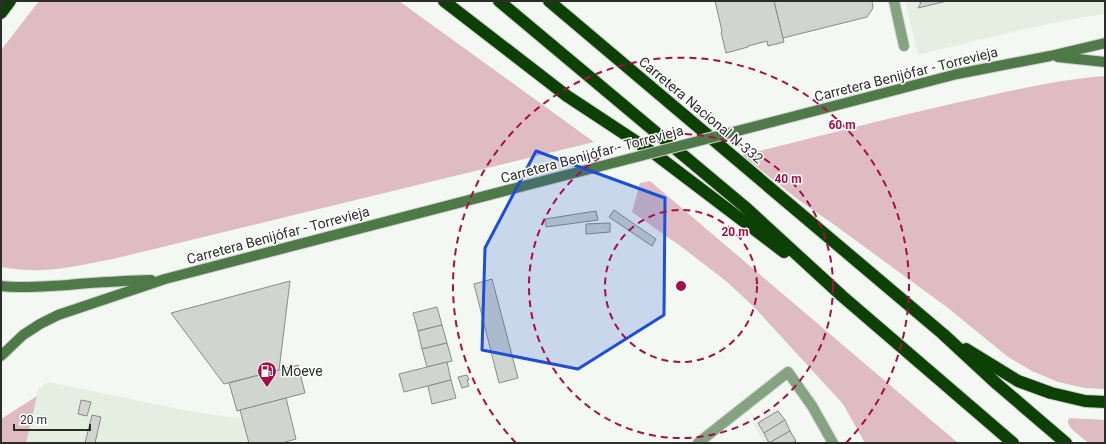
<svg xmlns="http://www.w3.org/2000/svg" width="1106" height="444" font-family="Roboto,sans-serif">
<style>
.built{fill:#e4efe2}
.green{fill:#dfbcc1}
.building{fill:#d0d5cf;stroke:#878c86}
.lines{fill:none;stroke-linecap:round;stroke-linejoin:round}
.street-casing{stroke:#cfd4ce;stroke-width:12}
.secondary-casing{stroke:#cfd4ce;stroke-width:12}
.highway-casing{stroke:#cfd4ce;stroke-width:14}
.street{stroke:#86a381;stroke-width:10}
.secondary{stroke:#507949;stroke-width:10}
.highway{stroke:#0d4004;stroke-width:12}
.secondary-bridge-casing{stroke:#cfd4ce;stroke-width:12;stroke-linecap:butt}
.secondary-bridge{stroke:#507949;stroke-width:10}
.marked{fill:#1d4ed8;fill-opacity:0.2;stroke:#1d4ed8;stroke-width:3;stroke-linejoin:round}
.ring{fill:none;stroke:#a50e47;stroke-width:2;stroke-dasharray:7 5}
.labels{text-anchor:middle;stroke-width:3;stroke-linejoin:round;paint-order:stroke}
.street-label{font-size:14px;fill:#2b2d2b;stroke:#fff}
.poi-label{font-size:14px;fill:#2b2d2b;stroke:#fff;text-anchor:start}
.centre{fill:#a50e47;stroke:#fff;stroke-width:2}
.ring-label{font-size:12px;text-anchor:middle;font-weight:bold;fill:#a50e47;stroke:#fff;stroke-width:3;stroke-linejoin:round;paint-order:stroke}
</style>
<rect width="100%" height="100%" fill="#f3f9f2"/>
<g class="built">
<polygon points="905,1 1105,1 1105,14 1078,18 1020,30 918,55"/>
<polygon points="48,382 189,411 237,418 242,417 249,443 26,443 38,389"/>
<polygon points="776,407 785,420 797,443 764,443 754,425"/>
</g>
<g class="green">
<path d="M39,1H399L594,142L113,259C90,263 66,269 42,270C28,271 14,269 1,267V50Z"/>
<path d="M1105,76V389L1085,388L1058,382L1032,371L1008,357L948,308L836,226L796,198L742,155C822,136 902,114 983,97C1023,88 1064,79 1105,76Z"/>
<polygon points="650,181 958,443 865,443 843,404 755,308 726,281 683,248 632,212 640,183"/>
<polygon points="37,396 26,443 1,443 1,419"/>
<path d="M1070,418L1105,420V443H1089C1084,439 1066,427 1068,421C1068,420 1069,419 1070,418Z"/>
</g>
<g class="building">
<polygon points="715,1 774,1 784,42 768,46 767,41 748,46 748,47 726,53 721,32 722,31"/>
<polygon points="774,1 872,1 873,8 867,17 783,38"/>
<polygon points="918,1 947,1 918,8 921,3"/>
<polygon points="614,210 656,239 652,246 609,217"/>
<polygon points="596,211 598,220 546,227 545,219"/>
<polygon points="610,223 610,232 586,234 586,224"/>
<polygon points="492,279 518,378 499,383 474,284"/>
<polygon points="290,281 279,370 224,384 171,313"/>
<polygon points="437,307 442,325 418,331 413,313"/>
<polygon points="442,325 447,343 422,349 418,331"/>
<polygon points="447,343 452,361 427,367 422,349"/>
<polygon points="447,362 451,380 404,392 399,374"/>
<polygon points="298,365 305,393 237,411 229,383"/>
<polygon points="467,375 469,380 467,380 469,386 462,388 458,377"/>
<polygon points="451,380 456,398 432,404 428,386"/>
<polygon points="286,398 296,439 282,443 249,443 240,410"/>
<polygon points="81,400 91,402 87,416 78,414"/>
<polygon points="778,411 785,420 764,433 758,423"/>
<polygon points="92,415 101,417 95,443 85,443"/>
<polygon points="785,420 790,431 769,443 764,433"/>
<polygon points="790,431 796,441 792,443 769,443"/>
</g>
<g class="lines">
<defs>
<g id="street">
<polyline points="894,1 904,46"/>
<polyline points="698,443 788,372 812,406 833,443"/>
</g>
<g id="secondary">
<polyline points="1058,57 1105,62"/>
<polyline points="772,122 957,74 1050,56 1105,43"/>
<path d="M1,286C24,289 45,286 68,285C96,282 124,281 151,280"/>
<polyline points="1,356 23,335 40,324 58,315 165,279 512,189"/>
</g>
<g id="highway">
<polyline points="444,1 567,96 655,154 784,252"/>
<polyline points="499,1 745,207 842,296 1013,443"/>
<polyline points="549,1 943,334 997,384 1066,443"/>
<polyline points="1,13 10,1"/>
<polyline points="966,349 1018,381 1051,393 1085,401 1105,402"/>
</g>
</defs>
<use href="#street" class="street-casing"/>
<use href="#secondary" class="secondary-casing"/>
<use href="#highway" class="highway-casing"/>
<use href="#street" class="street"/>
<use href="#secondary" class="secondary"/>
<use href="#highway" class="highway"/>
<defs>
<polyline id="secondary-bridge" points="512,189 772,122"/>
</defs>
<use href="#secondary-bridge" class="secondary-bridge-casing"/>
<use href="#secondary-bridge" class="secondary-bridge"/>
</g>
<path class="marked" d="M536,151L665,198L664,315L578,369L482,350L485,248Z"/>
<g class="ring">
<circle cx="681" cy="286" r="76"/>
<circle cx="681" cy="286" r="152"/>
<path d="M516 443A228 228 0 1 1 846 443"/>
</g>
<defs>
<symbol id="fuel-pin" viewBox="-11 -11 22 30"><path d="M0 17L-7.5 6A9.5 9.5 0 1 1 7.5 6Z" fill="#a50e47" stroke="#fff"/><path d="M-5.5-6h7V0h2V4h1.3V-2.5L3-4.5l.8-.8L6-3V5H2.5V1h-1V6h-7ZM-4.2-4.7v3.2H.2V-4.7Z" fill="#fff"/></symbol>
</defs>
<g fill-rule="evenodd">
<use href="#fuel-pin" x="256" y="360" width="22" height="30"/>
</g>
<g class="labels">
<g class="street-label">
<text transform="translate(906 74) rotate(-14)" y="5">Carretera Benijófar - Torrevieja</text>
<text transform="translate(701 110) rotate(40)" y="5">Carretera Nacional N-332</text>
<text transform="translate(592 154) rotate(-15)" y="5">Carretera Benijófar - Torrevieja</text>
<text transform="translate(278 235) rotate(-15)" y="5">Carretera Benijófar - Torrevieja</text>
</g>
<g class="poi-label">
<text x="281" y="376">Moeve</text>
</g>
</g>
<circle cx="681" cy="286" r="6" class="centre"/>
<g class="ring-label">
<text x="842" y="129">60 m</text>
<text x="788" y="183">40 m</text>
<text x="735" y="236">20 m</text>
</g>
<rect width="1106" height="444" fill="none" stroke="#2b2d2b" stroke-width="4"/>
<path d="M14 424v6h76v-6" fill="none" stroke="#2b2d2b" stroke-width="2"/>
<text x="20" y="424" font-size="12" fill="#2b2d2b" stroke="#ffffff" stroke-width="3" paint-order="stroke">20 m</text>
</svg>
